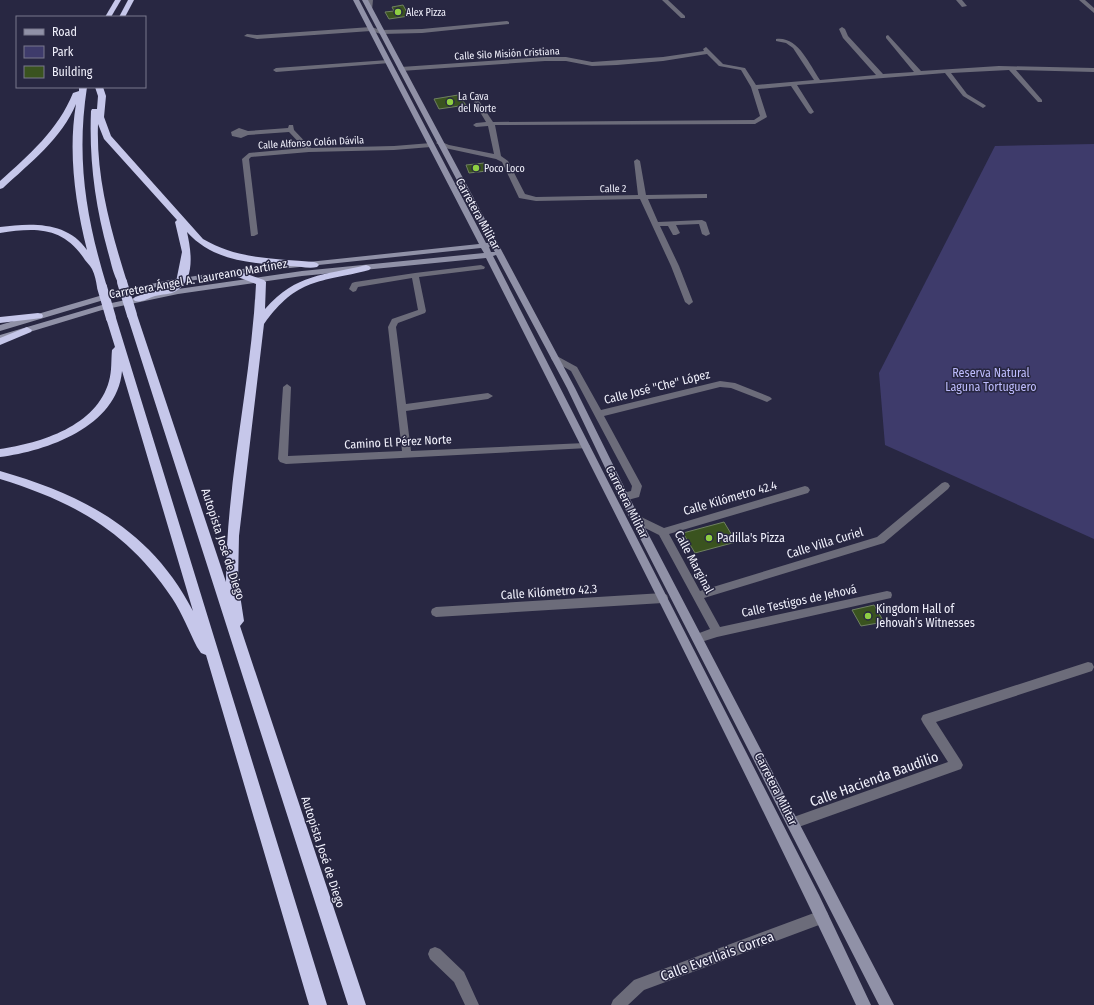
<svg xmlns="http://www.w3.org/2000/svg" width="1094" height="1005" font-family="'Fira Sans Condensed',sans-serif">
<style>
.green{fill:#3e3b6b}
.building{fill:#3a531f;stroke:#6f8061}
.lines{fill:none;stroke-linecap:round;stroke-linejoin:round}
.minor{fill:#6c6c7a;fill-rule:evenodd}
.secondary{fill:#9091a7;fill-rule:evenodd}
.motorway{fill:#c6c7ea;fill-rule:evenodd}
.motorway-bridge{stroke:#c6c7ea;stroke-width:10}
.poi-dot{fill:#8ece43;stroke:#282742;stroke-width:1.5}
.labels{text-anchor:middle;stroke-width:3;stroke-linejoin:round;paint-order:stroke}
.far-poi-label{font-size:10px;fill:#f1f1fc;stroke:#282742;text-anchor:start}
.far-street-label{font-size:10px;fill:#f1f1fc;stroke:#282742}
.street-label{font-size:12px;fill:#f1f1fc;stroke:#282742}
.park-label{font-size:12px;fill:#bebcfd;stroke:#282742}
.poi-label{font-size:12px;fill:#f1f1fc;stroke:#282742;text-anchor:start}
.near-street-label{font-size:14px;fill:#f1f1fc;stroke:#282742}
</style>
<rect width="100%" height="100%" fill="#282742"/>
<polygon class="green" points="1094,144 1094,539 885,445 879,373 995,146"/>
<g class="building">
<polygon points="403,5 409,16 389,19 385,12 394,11 392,7"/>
<polygon points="458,95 466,105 439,109 434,99"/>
<polygon points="484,163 487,171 469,173 466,165"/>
<polygon points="724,522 736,542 695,553 683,533"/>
<polygon points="874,605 884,622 861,626 852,610"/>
</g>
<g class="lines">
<g class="minor">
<polygon points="367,0 373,0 372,10 367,9"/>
<polygon points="662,0 668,0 685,16 685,18 681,18"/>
<polygon points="956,0 962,0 967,6 962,7"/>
<polygon points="1079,0 1085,0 1094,8 1094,13"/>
<polygon points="507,21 509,22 509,24 422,33 381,34 371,31 257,39 244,36 247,34 257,35 371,27 381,30 422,29"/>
<path d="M842,27L845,29L848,36L883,74L914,72L886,38V36L888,35L921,71L999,66L1094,68V72L1016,70L1042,100V102H1038L1009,70L951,73L967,94L985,105L986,106L983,108L963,96L945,73L797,85L814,112L811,114L809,113L791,86L758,89L767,117L755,124L495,125L501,156L508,161L525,194L536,197L638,195L634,161L637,159L640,161L646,195L707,194V198H704L648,199L658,222L702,220L706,222L710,234L706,236L702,234L699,224L676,225L680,233L676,235H673L668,226H660L679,266L693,302L689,305L685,302L671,266L640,199L536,201L519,198L502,162L496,159L445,148L436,143L439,141L449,145L494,154L488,126L476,127L473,125L476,123L486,122L474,102L477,100L479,101L493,122L754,120L760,116L751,87L741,70L719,66L707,54L663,61L617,65L592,66L566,61H545L401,71L398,69L401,67L545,57H566L592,62L663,57L704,51L703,49L706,47L723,64L745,68L756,85L814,80L793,48L786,43L776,41V39C798,36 809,64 820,80L876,75L843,38L839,29Z"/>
<polygon points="388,60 390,61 390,63 276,72 273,70 276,68"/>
<polygon points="289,125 293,125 294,130 311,148 394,146 431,143 434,145 431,147 394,150 309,152 251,157 249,159 258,234 254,236 251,236 242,159 249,153 304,148 289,132 248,135 241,138 232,136 231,132 239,128 248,131 288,128"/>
<polygon points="481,265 485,267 484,269 419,277 426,311 425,313 398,323 396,327 406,404 488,393 493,396 488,399 406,411 411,451 585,443 588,444 590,446 588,448 286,464 280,462 278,459 283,387 287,384 291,387 288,456 402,451 388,327 392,319 418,310 412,278 358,287 356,291 353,292 349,289 352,283 355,282 415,273"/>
<polygon points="555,355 577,367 601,410 720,381 735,383 770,397 772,399 767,402 731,388 720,387 604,416 642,486 639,497 624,501 620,500 619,497 620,494 631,491 632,486 571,371 552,360 551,358"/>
<polygon points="945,482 948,483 950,486 948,489 884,543 704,598 720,627 887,591 891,592 892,595 891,598 717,637 698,643 694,641 692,638 694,635 710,629 659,535 631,521 630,518 631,515 635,514 664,528 805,486 808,487 810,490 808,493 669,534 700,591 877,537 942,483"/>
<polygon points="663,593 667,595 668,598 667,601 663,603 436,617 432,615 431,612 432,609 436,607"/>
<polygon points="1088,662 1092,663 1094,667 1092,671 936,722 961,761 963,765 961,769 793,829 788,827 787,823 788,819 948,762 923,723 921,719 923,715"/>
<polygon points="822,910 827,912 829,917 827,922 644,990 628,1005 611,1005 613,1000 634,980"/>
<polygon points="435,947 440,949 464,972 479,1005 465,1005 454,982 430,959 428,954 430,949"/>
</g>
<path class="secondary" d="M353,0H359L486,243H490L362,0H368L575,388L629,497L894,1005H879L619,497L567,388L496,255L493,256L819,895L871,1005H856C738,754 611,506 486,258L302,276L178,294L102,310L0,341V335L102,305L178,289L302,271L484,253L481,248L233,274L170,284L117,296L0,331V325L113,292L170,280L233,270L479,244ZM491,246L495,252H491L489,247Z"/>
<g class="motorway">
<polygon points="115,0 121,0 111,17 105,17"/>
<polygon points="128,0 134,0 125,17 119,17"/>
<path d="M79,87H87C76,159 86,218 107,287L102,290L97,287C96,281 95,275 92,269C90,265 85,261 83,257C61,226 34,228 0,233V227C31,223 67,221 87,250C75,202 68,152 76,104C62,138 30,163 3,188L0,189V181C29,155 58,130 73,93L79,91Z"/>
<path d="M95,87H103L106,96L104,117L111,136L203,239C239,260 274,258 314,262L317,263L319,265L317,267C309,269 298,266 290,266C252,263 214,262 187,232C191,250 196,280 176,291C170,295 162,294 155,296C148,298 142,303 135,301L133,299L135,297C148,292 164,290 176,282L182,252L175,222L177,220L104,139L98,124C96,178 111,231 127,282L125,284H119C113,275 111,262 108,252C95,205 89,159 91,111L92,109H97L98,96Z"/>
<path d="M366,265L369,266L371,268L369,270C319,283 298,277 264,324L239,536L238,582L244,621L240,626L366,1005H348L127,315L132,312L137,315L226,582C226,482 251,384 256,284L230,274L228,272L233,269L264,280L266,282L265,309C297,273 323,276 366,265Z"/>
<polygon points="38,313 42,314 43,316 42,318 0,323 0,317"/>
<path d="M111,315L116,318L327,1005H309L206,655L201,653L197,647C189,631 182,613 172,598C128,532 75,502 0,479V471C84,495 151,530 193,611L122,371C117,427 47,451 0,457V449C41,443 97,426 109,381C112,371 111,360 112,350L115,347L106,318Z"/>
<polygon points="27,327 32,330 31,332 0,345 0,338"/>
</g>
<g class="motorway-bridge">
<polyline points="122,282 132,315"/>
<polyline points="102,287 111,318"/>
</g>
</g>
<g class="poi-dot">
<circle cx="398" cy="12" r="4"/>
<circle cx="450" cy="102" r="4"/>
<circle cx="476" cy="168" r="4"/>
<circle cx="709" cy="538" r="4"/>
<circle cx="868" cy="616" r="4"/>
</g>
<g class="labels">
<g class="far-poi-label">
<text x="406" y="16">Alex Pizza</text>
<text x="458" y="100">La Cava<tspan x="458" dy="12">del Norte</tspan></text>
<text x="484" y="172">Poco Loco</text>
</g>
<g class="far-street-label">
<text transform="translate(507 53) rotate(-3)" y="4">Calle Silo Misión Cristiana</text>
<text transform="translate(311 142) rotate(-3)" y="4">Calle Alfonso Colón Dávila</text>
<text transform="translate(613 188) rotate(-1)" y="4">Calle 2</text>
</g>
<g class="street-label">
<text transform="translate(478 214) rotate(61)" y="4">Carretera Militar</text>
<text transform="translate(198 279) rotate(-10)" y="4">Carretera Ángel A. Laureano Martínez</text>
<text transform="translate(657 387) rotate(-14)" y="4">Calle José "Che" López</text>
<text transform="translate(398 442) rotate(-3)" y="4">Camino El Pérez Norte</text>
<text transform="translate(730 498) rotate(-16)" y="4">Calle Kilómetro 42.4</text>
<text transform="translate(627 502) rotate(63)" y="4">Carretera Militar</text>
<text transform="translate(825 543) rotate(-17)" y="4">Calle Villa Curiel</text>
<text transform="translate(223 544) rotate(72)" y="4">Autopista José de Diego</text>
<text transform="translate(694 562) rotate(62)" y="4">Calle Marginal</text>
<text transform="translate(549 592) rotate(-4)" y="4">Calle Kilómetro 42.3</text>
<text transform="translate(799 601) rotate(-12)" y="4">Calle Testigos de Jehová</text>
<text transform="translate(776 789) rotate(63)" y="4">Carretera Militar</text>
<text transform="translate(323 852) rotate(72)" y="4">Autopista José de Diego</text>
</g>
<g class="park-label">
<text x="991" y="377">Reserva Natural<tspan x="991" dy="14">Laguna Tortuguero</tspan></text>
</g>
<g class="poi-label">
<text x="717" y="542">Padilla's Pizza</text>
<text x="876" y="613">Kingdom Hall of<tspan x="876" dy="14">Jehovah’s Witnesses</tspan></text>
</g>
<g class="near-street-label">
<text transform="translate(874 779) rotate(-20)" y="5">Calle Hacienda Baudilio</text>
<text transform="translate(717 956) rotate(-20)" y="5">Calle Everliais Correa</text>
</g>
</g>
<rect x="16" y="16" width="130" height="72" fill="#282742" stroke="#78788c"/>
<rect x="24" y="29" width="20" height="6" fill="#9091a7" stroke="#78788c"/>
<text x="52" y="36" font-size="12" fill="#f1f1fc">Road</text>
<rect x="24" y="46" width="20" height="12" fill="#3e3b6b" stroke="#78788c"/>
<text x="52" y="56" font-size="12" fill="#f1f1fc">Park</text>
<rect x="24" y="66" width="20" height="12" fill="#3a531f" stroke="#78788c"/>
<text x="52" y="76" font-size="12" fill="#f1f1fc">Building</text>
</svg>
